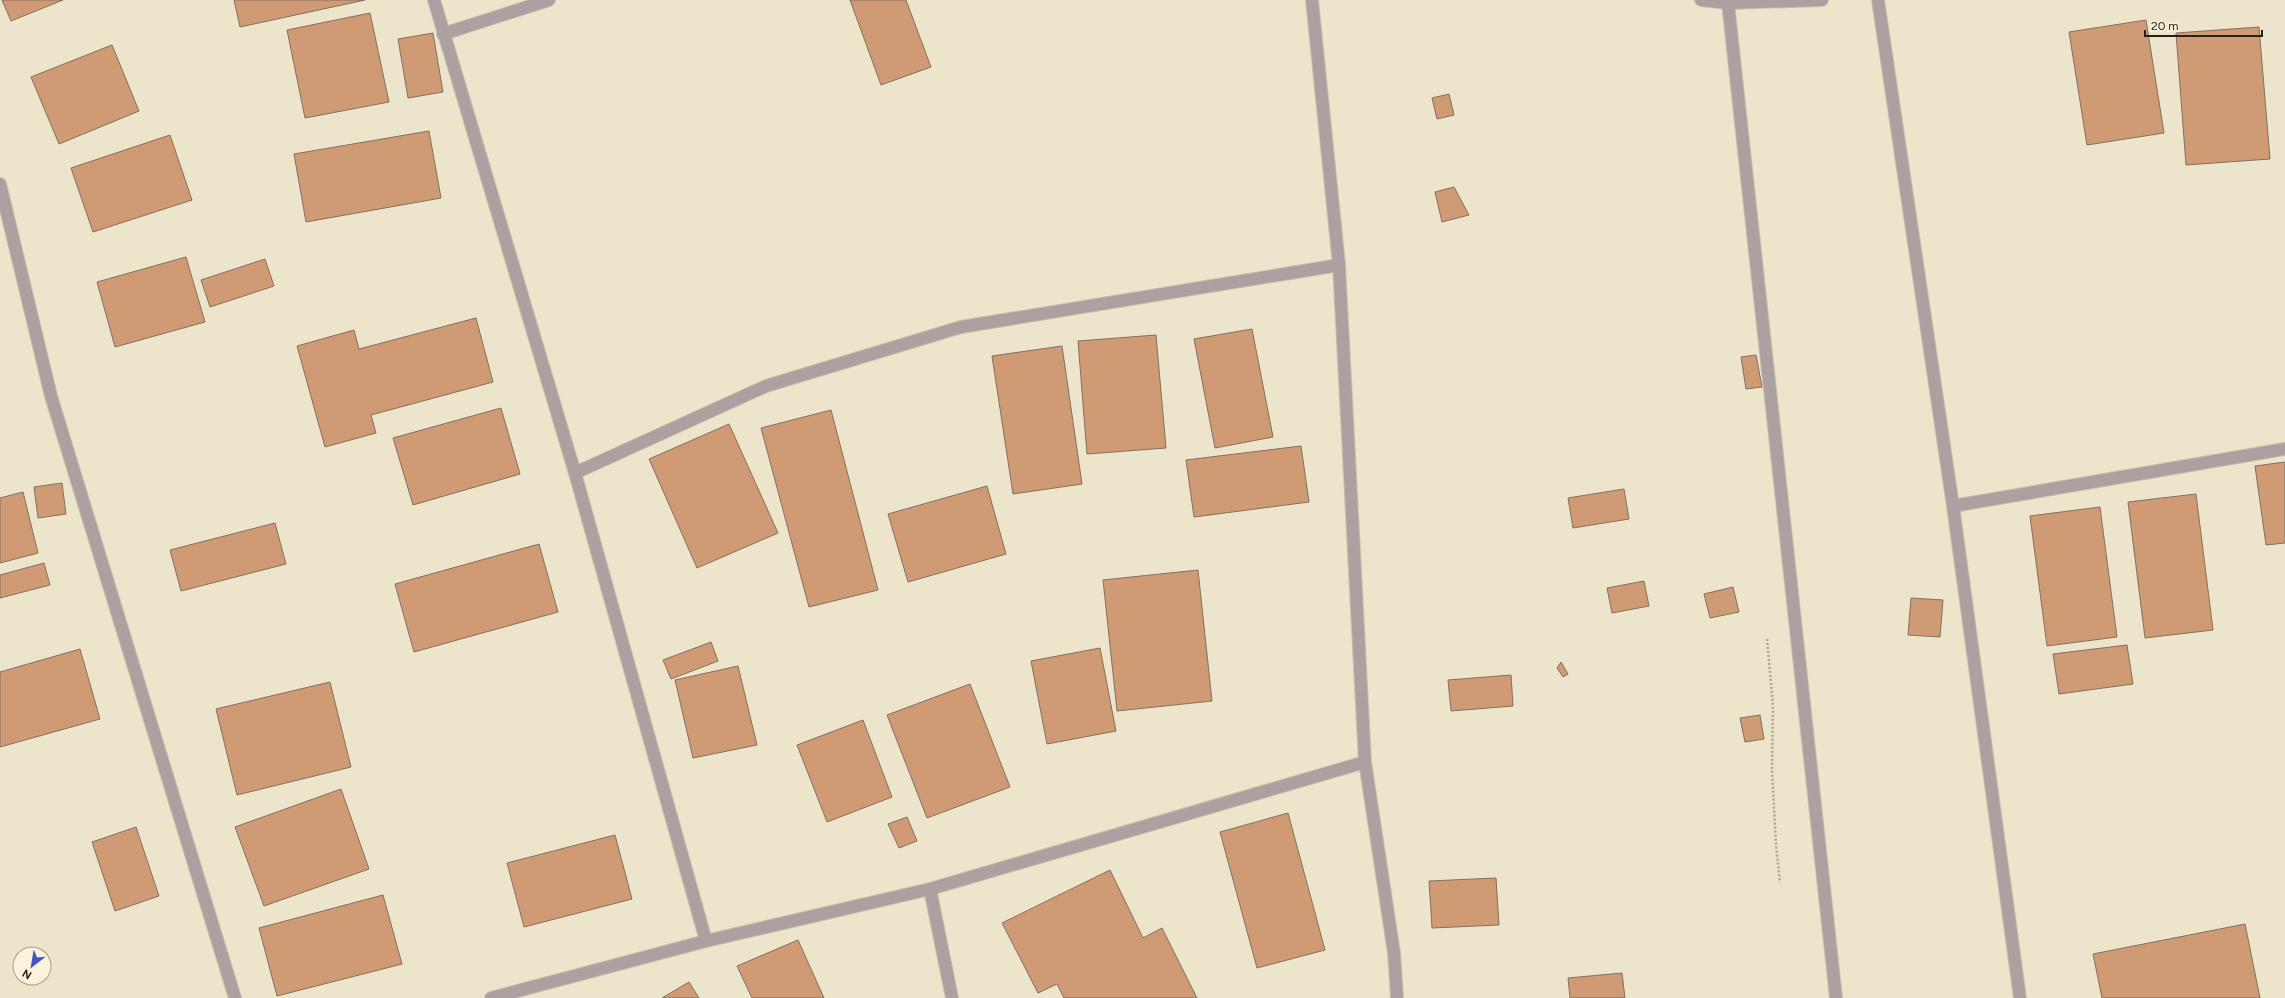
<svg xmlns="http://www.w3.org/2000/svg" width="2285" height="998" font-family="Figtree,sans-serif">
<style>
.building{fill:#d09b74;stroke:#836f61}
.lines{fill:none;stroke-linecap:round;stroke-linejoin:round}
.street-casing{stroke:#c8c2ac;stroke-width:14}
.path{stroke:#ada793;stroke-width:2.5;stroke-dasharray:2 2;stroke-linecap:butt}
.street{stroke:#ada0a0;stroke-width:12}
</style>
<rect width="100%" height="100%" fill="#ece5cc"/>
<g class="building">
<polygon points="2,0 63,0 11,21"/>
<polygon points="234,0 365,0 240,27"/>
<polygon points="850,0 906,0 931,67 881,85"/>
<polygon points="370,13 389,102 305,118 287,30"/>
<polygon points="2146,20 2164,133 2087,145 2069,32"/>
<polygon points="2259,27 2270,159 2186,165 2176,33"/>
<polygon points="433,33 443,92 408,98 398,39"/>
<polygon points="112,45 139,111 59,144 31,77"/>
<polygon points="1449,94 1454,115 1437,119 1432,98"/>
<polygon points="429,131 441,198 306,222 294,154"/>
<polygon points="170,135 192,200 93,232 71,168"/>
<polygon points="1454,187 1469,215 1442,222 1435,192"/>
<polygon points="186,257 205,322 115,347 97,282"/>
<polygon points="265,259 274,286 210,307 201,280"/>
<polygon points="476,318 493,382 371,415 376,433 325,447 297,346 354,330 359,349"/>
<polygon points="1252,329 1273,437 1215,448 1194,339"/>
<polygon points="1156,335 1166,448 1087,454 1078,341"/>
<polygon points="1062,346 1082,484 1013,494 992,356"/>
<polygon points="1756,355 1762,387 1746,389 1741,357"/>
<polygon points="501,408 520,474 413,505 393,438"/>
<polygon points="831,410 878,590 809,607 761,428"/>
<polygon points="729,424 778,533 697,568 649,459"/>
<polygon points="1301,446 1309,502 1194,517 1186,460"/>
<polygon points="2285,462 2285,543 2266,545 2255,466"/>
<polygon points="62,483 66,514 38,518 34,487"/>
<polygon points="987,486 1006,554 908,582 888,514"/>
<polygon points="1624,489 1629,519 1573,528 1568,498"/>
<polygon points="23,492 38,553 0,563 0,498"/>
<polygon points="2196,494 2213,630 2145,638 2128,502"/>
<polygon points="2100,507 2117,637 2047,646 2030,516"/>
<polygon points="275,523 286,564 181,591 170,550"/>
<polygon points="539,544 558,612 414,652 395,584"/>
<polygon points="44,563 50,585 0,598 0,575"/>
<polygon points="1198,570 1212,701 1117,711 1103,580"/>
<polygon points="1644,581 1649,606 1612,613 1607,588"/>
<polygon points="1733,587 1739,612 1710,618 1704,594"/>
<polygon points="1911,598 1943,600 1940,637 1908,635"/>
<polygon points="711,642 718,661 671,679 663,660"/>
<polygon points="2127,645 2133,684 2059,694 2053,654"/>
<polygon points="1100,648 1116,731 1047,744 1031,661"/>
<polygon points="80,649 100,719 0,747 0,672"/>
<polygon points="1561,662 1568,674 1563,677 1557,668"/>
<polygon points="738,666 757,745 693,758 675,680"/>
<polygon points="1511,675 1513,706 1451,711 1448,680"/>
<polygon points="330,682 351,767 237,795 216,709"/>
<polygon points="970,684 1010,787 927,818 887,715"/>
<polygon points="1760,715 1764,739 1745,742 1740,718"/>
<polygon points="863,720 892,797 827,822 797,745"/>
<polygon points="341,789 369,869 264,906 235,827"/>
<polygon points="1288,813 1325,950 1257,968 1220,832"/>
<polygon points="907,817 917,841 899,848 888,824"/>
<polygon points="136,827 159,896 115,911 92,842"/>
<polygon points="615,835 632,899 524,927 507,863"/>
<polygon points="1110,870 1143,938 1162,928 1197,998 1064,998 1057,984 1038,993 1002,923"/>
<polygon points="1496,878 1499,925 1432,928 1429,881"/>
<polygon points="383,895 402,964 277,996 259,928"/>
<polygon points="2245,924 2260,998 2102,998 2093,954"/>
<polygon points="798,940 824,998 752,998 737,966"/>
<polygon points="1622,973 1625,998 1570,998 1568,978"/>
<polygon points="689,982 699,998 662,998"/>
</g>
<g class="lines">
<defs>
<g id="street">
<polyline points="434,0 575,473 706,941 930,889 1365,762"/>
<polyline points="1312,0 1339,265 1365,762 1394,953 1397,998"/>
<polyline points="1701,0 1728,3 1836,998"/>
<polyline points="1728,0 1728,3 1822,0"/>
<polyline points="1878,0 1953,506 2020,998"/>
<polyline points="443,34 549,0"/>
<polyline points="0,184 51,396 235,998"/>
<polyline points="575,473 766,386 961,327 1339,265"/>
<polyline points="1953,506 2285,449"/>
<polyline points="930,889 952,998"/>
<polyline points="491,998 706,941"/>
</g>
</defs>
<use href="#street" class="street-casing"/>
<polyline class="path" points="1767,639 1773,705 1772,770 1776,845 1780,883"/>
<use href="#street" class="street"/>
</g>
<g transform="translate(32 966) rotate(211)"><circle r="19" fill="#faf2d9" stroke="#a49e8c"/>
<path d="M0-3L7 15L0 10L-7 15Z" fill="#4653c8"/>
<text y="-6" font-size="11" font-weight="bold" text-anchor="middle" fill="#242118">N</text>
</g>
<path d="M2145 30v6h117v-6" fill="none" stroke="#242118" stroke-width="2"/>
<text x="2151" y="30" font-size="12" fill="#242118" stroke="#faf2d9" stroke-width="3" paint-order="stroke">20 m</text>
</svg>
